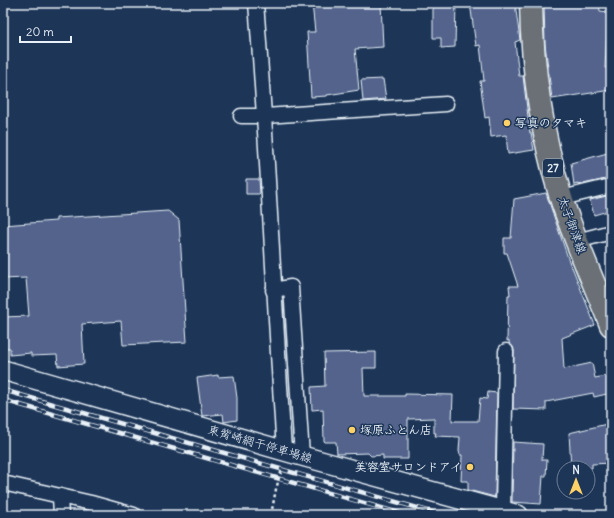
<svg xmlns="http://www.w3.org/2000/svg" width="614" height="518" font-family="Delius,'Klee One',sans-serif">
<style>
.building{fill:#52648c;stroke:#e8f1f8}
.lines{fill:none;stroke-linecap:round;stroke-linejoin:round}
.minor-casing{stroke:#e8f1f8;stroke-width:17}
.secondary-casing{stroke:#e8f1f8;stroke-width:22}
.primary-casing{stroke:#e8f1f8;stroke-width:25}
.path{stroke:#e8f1f8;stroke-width:2.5;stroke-dasharray:3 3;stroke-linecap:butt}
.minor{stroke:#1d3557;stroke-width:14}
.secondary{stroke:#1d3557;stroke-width:19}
.primary{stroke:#6a7074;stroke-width:22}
.rail-casing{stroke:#e8f1f8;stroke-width:4.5}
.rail{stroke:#1d3557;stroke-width:3;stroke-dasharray:9;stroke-linecap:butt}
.poi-dot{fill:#ffd166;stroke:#1d3557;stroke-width:1.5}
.labels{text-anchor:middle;stroke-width:3;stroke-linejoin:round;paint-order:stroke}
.shield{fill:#1d3557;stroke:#abb9c8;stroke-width:1}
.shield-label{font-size:11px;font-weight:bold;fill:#e8f1f8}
.poi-label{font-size:12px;font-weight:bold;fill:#e8f1f8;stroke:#1d3557;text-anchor:start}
.street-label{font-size:12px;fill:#e8f1f8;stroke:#1d3557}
</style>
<rect width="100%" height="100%" fill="#1d3557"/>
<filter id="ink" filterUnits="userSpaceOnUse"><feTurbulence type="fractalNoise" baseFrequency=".025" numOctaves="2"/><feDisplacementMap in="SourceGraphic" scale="8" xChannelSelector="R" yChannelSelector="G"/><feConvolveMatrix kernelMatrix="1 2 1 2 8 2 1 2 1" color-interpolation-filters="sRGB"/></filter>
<g filter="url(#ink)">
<g class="building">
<polygon points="312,3 381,3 383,47 355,49 359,90 327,95 327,96 311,97 307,32 315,32"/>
<polygon points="433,3 456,3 455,47 441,48 441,38 433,38"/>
<polygon points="470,3 515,3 520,40 515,42 519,76 523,76 530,133 531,133 534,150 508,154 506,135 491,137 489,117 485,118 480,81 484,81 480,45 476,46"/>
<polygon points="544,3 599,3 600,11 608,12 605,68 611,67 611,90 552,99 545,44"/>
<polygon points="383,79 386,99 363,101 361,80"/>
<polygon points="611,152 611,178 578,185 578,184 574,185 571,163"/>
<polygon points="246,179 259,179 260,194 246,194"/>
<polygon points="546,193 571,267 572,267 595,325 562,338 564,369 592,363 595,378 611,375 611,393 594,397 593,393 546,402 546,410 513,409 514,351 513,347 509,343 509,340 507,341 508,295 510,295 509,286 518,286 507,253 504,253 504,238 511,238 514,199"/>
<polygon points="611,195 611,210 594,215 590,200"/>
<polygon points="168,211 179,220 187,342 123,345 121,321 82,324 84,364 58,366 57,355 31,356 31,353 10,355 10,348 3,348 3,317 29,316 26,278 3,279 3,225 56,221 56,218"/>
<polygon points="376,352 376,368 363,368 364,396 405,396 405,394 453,395 452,421 478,421 480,398 487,399 488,392 497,393 495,497 468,490 468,481 461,481 462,455 460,455 459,451 460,437 435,436 436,433 434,433 434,418 408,419 408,459 383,459 383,455 371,456 368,453 337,454 336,442 325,442 324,441 323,409 312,410 311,387 325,386 324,353"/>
<polygon points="218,375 218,377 234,376 237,398 237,420 224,422 223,414 202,416 197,378"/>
<polygon points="611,423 611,463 592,464 592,468 571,468 569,433"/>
<polygon points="513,442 543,444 542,460 547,460 546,476 543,476 541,504 512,502"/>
</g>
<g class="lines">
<defs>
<g id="minor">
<path d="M256,3C268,152 274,301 284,450"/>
<polyline points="241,116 265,116 446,104"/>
<polyline points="562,198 611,186"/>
<polyline points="577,241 611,232"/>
<polyline points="273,290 291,287 302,456"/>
<polyline points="3,483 91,503 134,515"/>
<polyline points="60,496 61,515"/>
<polyline points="503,511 506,351"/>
</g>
<polyline id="secondary" points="3,370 302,456 518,515"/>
<path id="primary" d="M531,3C532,68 542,135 561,198C575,241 594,283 611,325"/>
</defs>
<use href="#minor" class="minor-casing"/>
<use href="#secondary" class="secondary-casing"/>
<use href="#primary" class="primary-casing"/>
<polyline class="path" points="271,515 276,489 282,469"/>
<use href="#minor" class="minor"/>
<use href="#secondary" class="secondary"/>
<use href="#primary" class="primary"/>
<defs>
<g id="rail">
<polyline points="3,390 442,515"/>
<polyline points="3,400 406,515"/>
</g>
</defs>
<use href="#rail" class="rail-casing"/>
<use href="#rail" class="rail"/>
</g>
</g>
<g class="poi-dot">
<circle cx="507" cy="123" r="4"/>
<circle cx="352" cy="430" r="4"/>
<circle cx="470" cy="467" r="4"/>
</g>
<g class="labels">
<rect class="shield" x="543" y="159" width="20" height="18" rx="3"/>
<g class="shield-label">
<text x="553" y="172">27</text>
</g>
<g class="poi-label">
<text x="515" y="127">写真のタマキ</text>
<text x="360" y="434">塚原ふとん店</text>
<text x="462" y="471" text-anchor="end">美容室サロンドアイ</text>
</g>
<g class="street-label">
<text transform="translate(572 225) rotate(70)" y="4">太子御津線</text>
<text transform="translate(260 444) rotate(16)" y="4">東觜崎網干停車場線</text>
</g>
</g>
<rect width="614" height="518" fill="none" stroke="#1d3557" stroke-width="16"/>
<rect x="8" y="8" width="598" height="502" fill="none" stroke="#e8f1f8" stroke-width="1.5" filter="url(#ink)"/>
<g transform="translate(576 480)"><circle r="19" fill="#1d3557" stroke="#6e8097"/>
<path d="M0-3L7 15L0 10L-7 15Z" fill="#ffd166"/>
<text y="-6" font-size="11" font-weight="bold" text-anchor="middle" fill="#e8f1f8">N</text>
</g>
<path d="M20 36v6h51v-6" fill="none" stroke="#e8f1f8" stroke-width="2"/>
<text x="26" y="36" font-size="12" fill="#e8f1f8" stroke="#1d3557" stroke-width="3" paint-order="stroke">20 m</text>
</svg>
